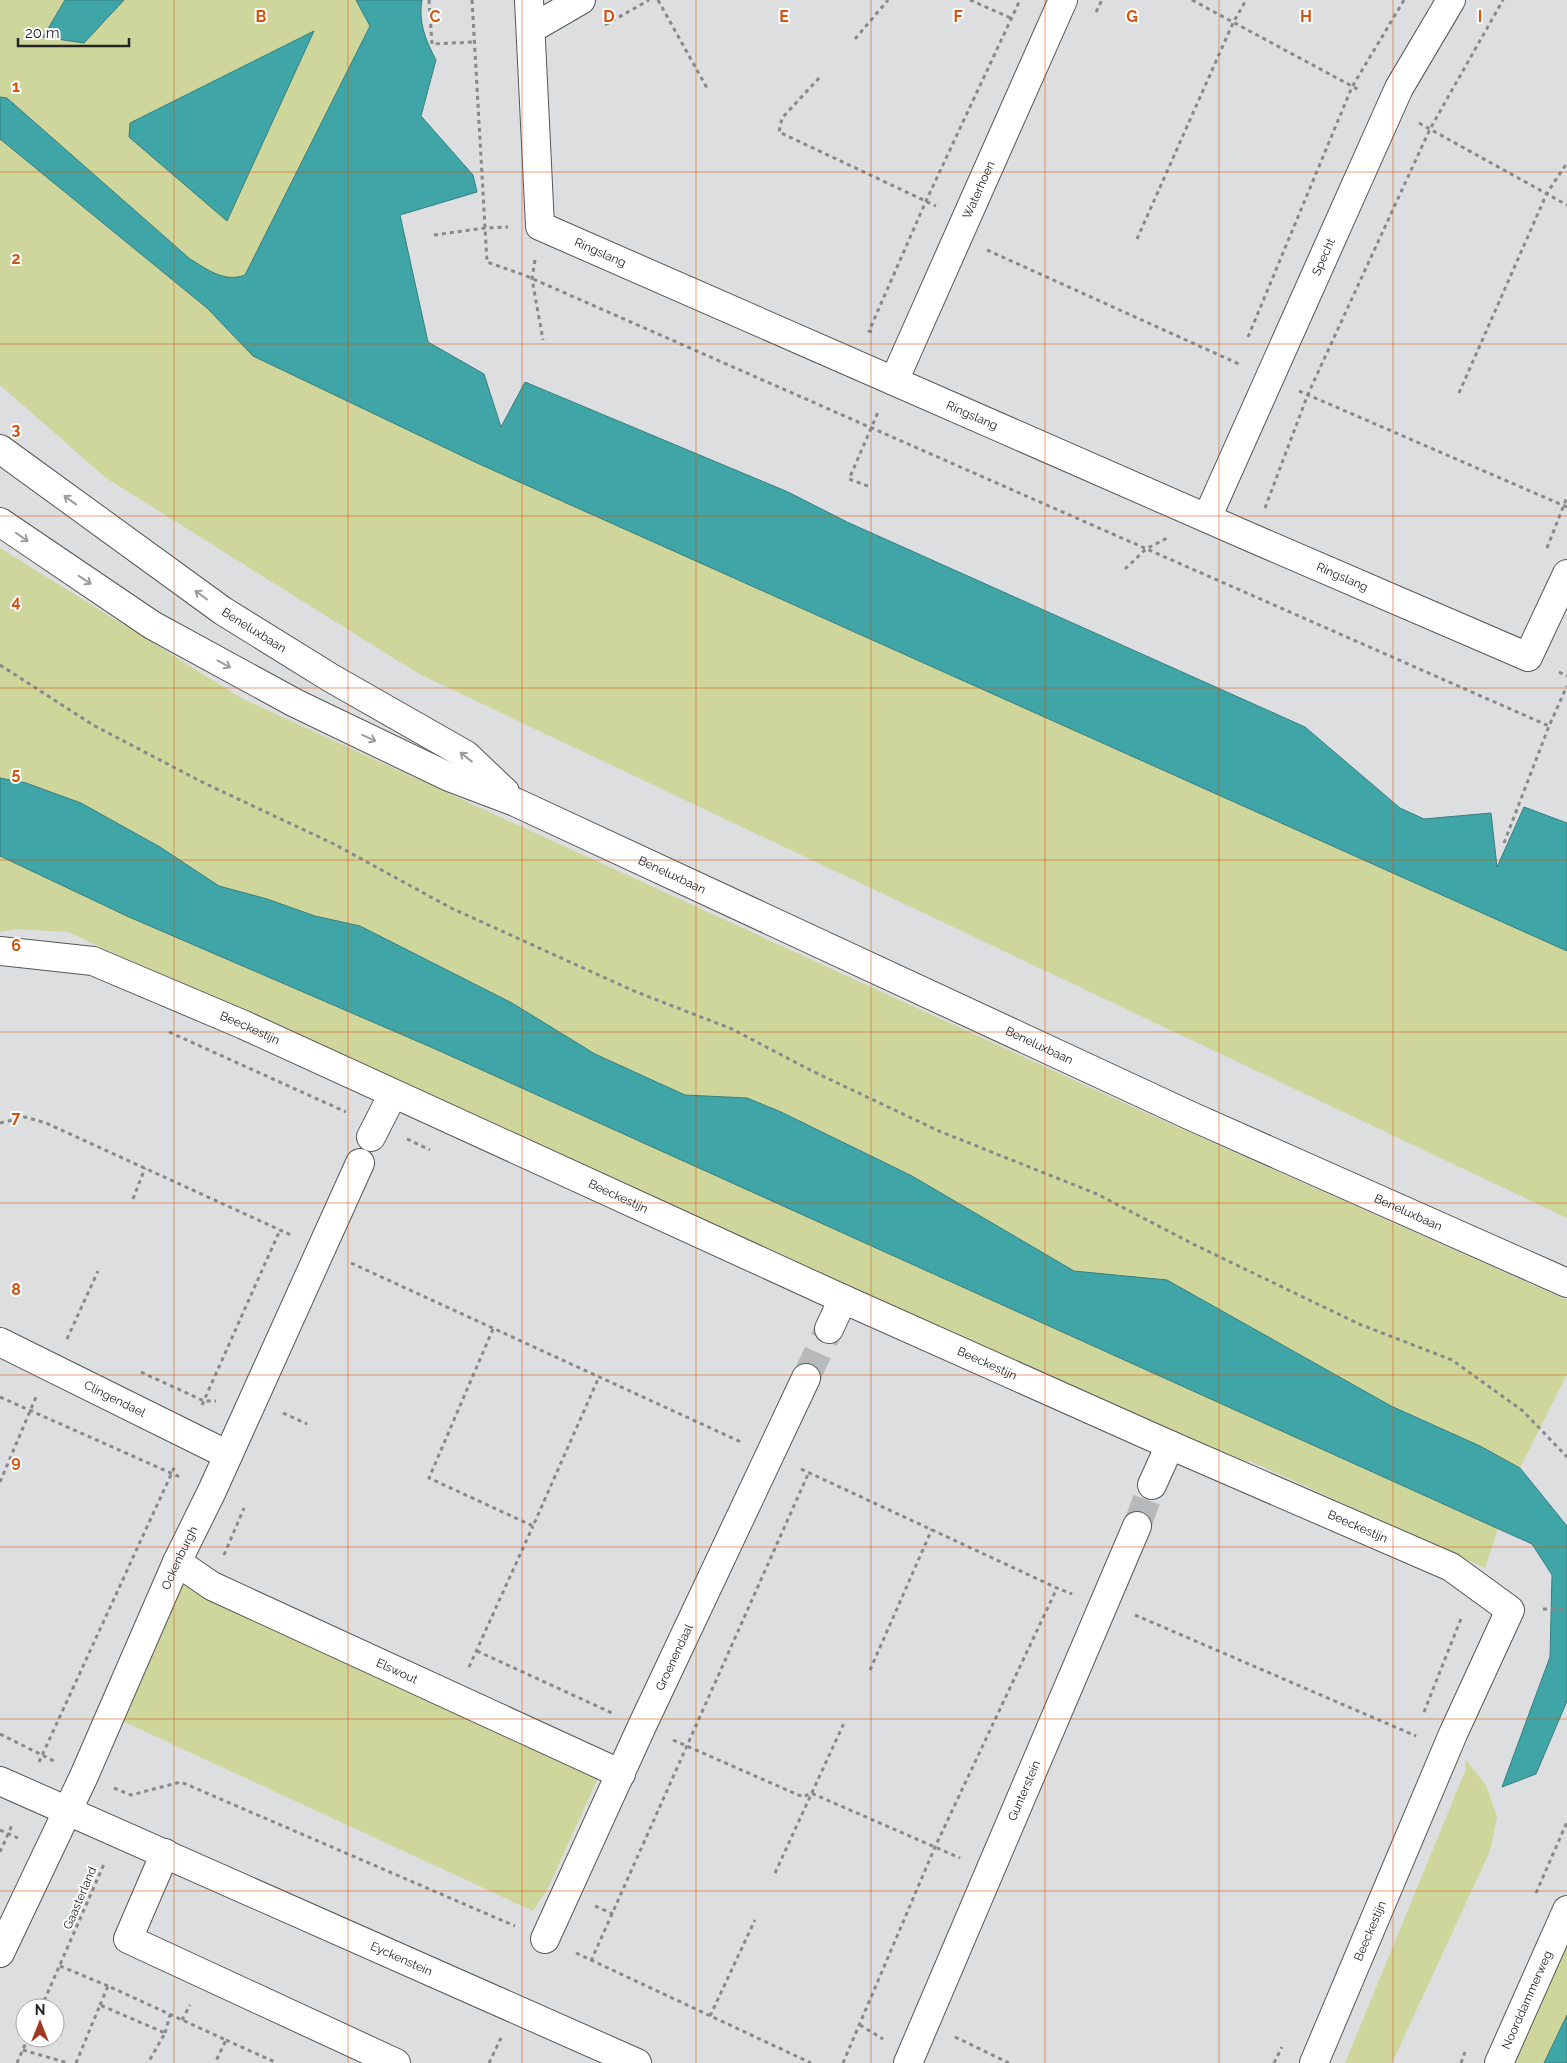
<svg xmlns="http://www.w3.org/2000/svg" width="1567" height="2063" font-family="Raleway,sans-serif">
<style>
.green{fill:#cfd69c}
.water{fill:#3fa5a6;stroke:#377e7f}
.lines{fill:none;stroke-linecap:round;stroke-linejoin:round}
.street-tunnel{stroke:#b8b9ba;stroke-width:28;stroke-dasharray:28 14;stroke-linecap:butt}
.street-casing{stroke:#565657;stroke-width:30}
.secondary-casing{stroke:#565657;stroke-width:30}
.primary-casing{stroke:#565657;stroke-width:30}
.path{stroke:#88898a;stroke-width:3;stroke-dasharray:4 4;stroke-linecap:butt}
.street{stroke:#fff;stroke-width:28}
.secondary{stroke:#fff;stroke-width:28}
.primary{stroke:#fff;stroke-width:28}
.oneway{stroke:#9c9c9d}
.grid{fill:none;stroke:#d4540e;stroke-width:1;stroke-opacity:0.55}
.labels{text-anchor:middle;stroke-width:4;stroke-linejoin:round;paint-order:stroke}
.street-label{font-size:12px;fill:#242425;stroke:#fff}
.grid-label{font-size:16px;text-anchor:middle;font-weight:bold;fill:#d4540e;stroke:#fff;stroke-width:4;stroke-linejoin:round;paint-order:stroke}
</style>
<rect width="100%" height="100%" fill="#dddedf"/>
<g class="green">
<path d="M0,0H65L43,37L84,43L124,0H356L370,26L245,275C224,283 207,270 190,259L7,98L0,97Z"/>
<polygon points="0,139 207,308 253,356 477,463 1567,951 1567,1218 419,674 106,478 0,385"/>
<polygon points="0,548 243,699 1146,1113 1567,1300 1567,1374 1520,1468 1480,1446 1391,1406 1167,1280 1074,1271 912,1176 781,1112 746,1098 685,1095 595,1054 512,1003 360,926 315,916 267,899 219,886 160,847 81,803 26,783 0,778"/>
<polygon points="0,856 129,917 433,1048 1498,1528 1485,1568 1250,1461 1221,1467 68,932 16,929 0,932"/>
<polygon points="183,1585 598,1778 549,1886 533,1911 122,1721"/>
<polygon points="1465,1759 1486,1785 1497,1817 1490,1851 1392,2063 1345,2063 1466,1769"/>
<polygon points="1567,1925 1567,2015 1544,2063 1503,2063"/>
</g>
<g class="water">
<polygon points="65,0 124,0 84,43 43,37"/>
<path d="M356,0H422C418,22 426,41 436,60L421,116L473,175L477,192L400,215L428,342L484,374L501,427L525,382L788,492L847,522L1305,727L1400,808L1424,819L1491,813L1497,867L1524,807L1567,823V951L477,463L253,356L207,308L0,139V97L7,98L190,259C207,269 224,283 245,275L370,26Z"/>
<polygon points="314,31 227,221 129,137 130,123"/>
<polygon points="0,778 26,783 81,803 160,847 219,886 267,899 315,916 360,926 512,1003 595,1054 685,1095 747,1098 781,1112 912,1176 1074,1271 1167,1280 1391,1406 1480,1446 1520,1468 1567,1526 1567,1701 1536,1774 1502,1787 1550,1657 1552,1575 1532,1544 433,1048 129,917 0,856"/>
<polygon points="1567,2015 1567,2063 1544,2063"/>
</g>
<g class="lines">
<g class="street-tunnel">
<polyline points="806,1378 829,1329"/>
<polyline points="1137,1526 1152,1485"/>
</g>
<defs>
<g id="street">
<path id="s1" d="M529,0L540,226L1252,538L1528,657L1567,574"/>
<polyline points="531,29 581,0"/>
<path id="s2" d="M894,381L1063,0"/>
<path id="s3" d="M1207,518L1399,88L1451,0"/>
<path id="s4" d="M0,951L93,961L244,1025L843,1299L1170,1445L1451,1567L1510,1610L1453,1734L1314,2063"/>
<polyline points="371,1137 393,1094"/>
<polyline points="829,1329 843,1299"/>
<path id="s5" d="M0,1342L228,1455"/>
<polyline points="1152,1485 1170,1445"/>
<path id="s6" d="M177,1562L212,1586L621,1774"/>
<path id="s7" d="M0,1781L637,2063"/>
<polyline points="165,1853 128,1939 396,2063"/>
<path id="s8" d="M545,1939L642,1726L806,1378"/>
<path id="s9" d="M0,1953L84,1776L177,1562L212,1491L360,1163"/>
<path id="s10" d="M908,2063L1137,1526"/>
</g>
<g id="secondary">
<path id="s11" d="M1499,2063L1567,1910"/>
</g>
<g id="primary">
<path id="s12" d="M0,449L223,611L331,678L466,755L505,792"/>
<path id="s13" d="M0,522L152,625L295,703L449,777L515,802L1191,1116L1567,1283"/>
</g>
</defs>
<use href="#street" class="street-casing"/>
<use href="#secondary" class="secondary-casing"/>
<use href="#primary" class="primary-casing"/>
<g class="path">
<polyline points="429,0 432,44 474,42"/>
<polyline points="472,0 487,262 524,275 1549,726"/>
<polyline points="658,0 707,88"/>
<polyline points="970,0 1013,19"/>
<polyline points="1192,0 1361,91"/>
<polyline points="1096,12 1102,0"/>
<polyline points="605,25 649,0"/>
<polyline points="855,39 888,0"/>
<polyline points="819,78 782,118 779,132 936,206"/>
<polyline points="1419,123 1567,205"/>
<polyline points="434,235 485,228 508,227"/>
<polyline points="1137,239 1233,23 1246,0"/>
<polyline points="987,250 1239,364"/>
<polyline points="535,260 532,279 543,340"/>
<polyline points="872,332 869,331 926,201 1020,0"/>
<polyline points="1248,337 1352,87 1404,0"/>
<polyline points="1299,391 1567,507"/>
<polyline points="1459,393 1547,193 1567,163"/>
<polyline points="868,486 849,479 879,410"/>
<polyline points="1265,508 1308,394 1430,129 1503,0"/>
<polyline points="1547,548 1567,497"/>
<polyline points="1125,569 1146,549 1169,537"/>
<polyline points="0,665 93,725 204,783 334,844 451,908 634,991 732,1029 812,1071 939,1131 1097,1194 1195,1245 1359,1324 1452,1360 1523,1411 1567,1457"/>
<polyline points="1559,672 1567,676"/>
<polyline points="1504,843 1549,726 1567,686"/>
<polyline points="169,1032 346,1112"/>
<polyline points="0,1123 25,1117 46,1123 291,1235"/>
<polyline points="407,1139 430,1150"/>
<polyline points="133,1199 145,1168"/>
<polyline points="351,1263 741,1442"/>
<polyline points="493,1329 429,1478 533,1526 599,1377"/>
<polyline points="67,1339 98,1271"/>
<polyline points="141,1372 204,1401 216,1401"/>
<polyline points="0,1397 182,1478"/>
<polyline points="202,1405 280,1230"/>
<polyline points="283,1413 307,1424"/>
<polyline points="801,1469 1057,1588 1072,1594"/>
<polyline points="0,1482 36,1397"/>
<polyline points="224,1555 244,1508"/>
<polyline points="1543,1609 1567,1609"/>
<polyline points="1135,1615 1416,1736"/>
<polyline points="477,1651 612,1713"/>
<polyline points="469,1667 533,1526"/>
<polyline points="870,1670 932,1529"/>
<polyline points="1424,1712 1462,1616"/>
<polyline points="0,1734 54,1761"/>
<polyline points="673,1740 803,1797 811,1793 960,1858"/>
<polyline points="39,1762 175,1466"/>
<polyline points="114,1788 131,1795 181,1782 515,1926"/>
<polyline points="0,1830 18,1838"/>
<polyline points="0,1852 13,1823"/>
<polyline points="775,1873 844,1723"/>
<polyline points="1536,1893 1567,1822"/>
<polyline points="595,1906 613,1914"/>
<polyline points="576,1953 811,2063"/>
<polyline points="591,1961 809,1472"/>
<polyline points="60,1966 108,1986"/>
<polyline points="100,2005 108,1986 226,2040 215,2063"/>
<polyline points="41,2008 104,1864"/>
<polyline points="710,2016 755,1920"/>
<polyline points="182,2020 190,2005"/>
<polyline points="860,2025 883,2039"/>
<polyline points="165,2033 170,2015"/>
<polyline points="955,2037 1009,2063"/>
<polyline points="226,2040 277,2063"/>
<polyline points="23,2050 68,2063"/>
<polyline points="17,2063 28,2038"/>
<polyline points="76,2063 100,2005 165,2033 148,2063"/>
<polyline points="489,2063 501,2038"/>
<polyline points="843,2063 935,1847 1057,1588"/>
<polyline points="1274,2063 1282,2047"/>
<polyline points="1461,2063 1465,2052"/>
</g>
<use href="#street" class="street"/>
<use href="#secondary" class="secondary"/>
<use href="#primary" class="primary"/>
</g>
<defs><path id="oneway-shaft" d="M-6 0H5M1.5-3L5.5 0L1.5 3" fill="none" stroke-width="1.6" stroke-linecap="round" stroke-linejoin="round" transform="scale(1.25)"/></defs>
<g class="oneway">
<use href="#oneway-shaft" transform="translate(70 500) rotate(-144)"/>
<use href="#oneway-shaft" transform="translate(22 537) rotate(35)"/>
<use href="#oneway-shaft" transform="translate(85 580) rotate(34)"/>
<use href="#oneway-shaft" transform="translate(201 595) rotate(-144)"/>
<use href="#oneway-shaft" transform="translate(224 664) rotate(29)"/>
<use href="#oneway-shaft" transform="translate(369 738) rotate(25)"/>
<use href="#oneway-shaft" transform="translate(466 757) rotate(-142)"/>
</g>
<path class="grid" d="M174,0V2063M348,0V2063M522,0V2063M696,0V2063M871,0V2063M1045,0V2063M1219,0V2063M1393,0V2063M0,172H1567M0,344H1567M0,516H1567M0,688H1567M0,860H1567M0,1032H1567M0,1203H1567M0,1375H1567M0,1547H1567M0,1719H1567M0,1891H1567"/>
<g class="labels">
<g class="street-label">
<text dy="4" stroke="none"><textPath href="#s2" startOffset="209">Waterhoen</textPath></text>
<text dy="4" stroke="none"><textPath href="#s1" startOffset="292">Ringslang</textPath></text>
<text dy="4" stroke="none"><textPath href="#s3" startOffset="286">Specht</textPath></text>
<text dy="4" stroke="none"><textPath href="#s1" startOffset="698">Ringslang</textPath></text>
<text dy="4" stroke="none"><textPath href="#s1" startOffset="1102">Ringslang</textPath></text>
<text dy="4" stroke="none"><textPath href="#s12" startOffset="312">Beneluxbaan</textPath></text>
<text dy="4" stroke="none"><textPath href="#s13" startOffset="761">Beneluxbaan</textPath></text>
<text dy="4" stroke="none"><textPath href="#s4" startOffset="264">Beeckestijn</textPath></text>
<text dy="4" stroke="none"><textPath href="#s13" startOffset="1166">Beneluxbaan</textPath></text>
<text dy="4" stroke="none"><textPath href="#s4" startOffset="669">Beeckestijn</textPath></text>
<text dy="4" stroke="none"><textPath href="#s13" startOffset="1571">Beneluxbaan</textPath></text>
<text dy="4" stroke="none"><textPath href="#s4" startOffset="1074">Beeckestijn</textPath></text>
<text dy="4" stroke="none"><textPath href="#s5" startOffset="128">Clingendael</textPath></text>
<text dy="4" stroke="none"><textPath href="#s4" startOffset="1479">Beeckestijn</textPath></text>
<text dy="4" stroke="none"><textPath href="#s9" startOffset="434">Ockenburgh</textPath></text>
<text dy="4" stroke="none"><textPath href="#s8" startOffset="310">Groenendaal</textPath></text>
<text dy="4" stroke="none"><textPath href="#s6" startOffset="246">Elswout</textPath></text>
<text dy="4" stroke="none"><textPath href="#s10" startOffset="296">Gunterstein</textPath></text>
<text transform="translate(80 1898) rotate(-67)" y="4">Gaasterland</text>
<text transform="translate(1370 1931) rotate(-67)" y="4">Beeckestijn</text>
<text dy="4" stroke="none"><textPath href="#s7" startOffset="439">Eyckenstein</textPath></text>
<text dy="4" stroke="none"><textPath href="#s11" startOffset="69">Noorddammerweg</textPath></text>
</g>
</g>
<g class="grid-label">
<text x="261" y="22">B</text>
<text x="435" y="22">C</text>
<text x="609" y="22">D</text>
<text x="784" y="22">E</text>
<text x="958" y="22">F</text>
<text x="1132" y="22">G</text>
<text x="1306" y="22">H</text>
<text x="1480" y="22">I</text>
<text x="16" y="92">1</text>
<text x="16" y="264">2</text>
<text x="16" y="435">3</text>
<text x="16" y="607">4</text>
<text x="16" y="779">5</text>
<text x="16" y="951">6</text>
<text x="16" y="1123">7</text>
<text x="16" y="1295">8</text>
<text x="16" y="1467">9</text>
</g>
<g transform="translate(40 2023)"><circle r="24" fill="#ffffff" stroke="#a7a7a8"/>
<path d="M0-4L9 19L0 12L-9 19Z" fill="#a13822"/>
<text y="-8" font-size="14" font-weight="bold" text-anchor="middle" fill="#242425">N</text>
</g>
<path d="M18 38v8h111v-8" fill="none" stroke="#242425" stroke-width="2.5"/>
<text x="25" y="38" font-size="15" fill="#242425" stroke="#ffffff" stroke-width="4" paint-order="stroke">20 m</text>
</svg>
